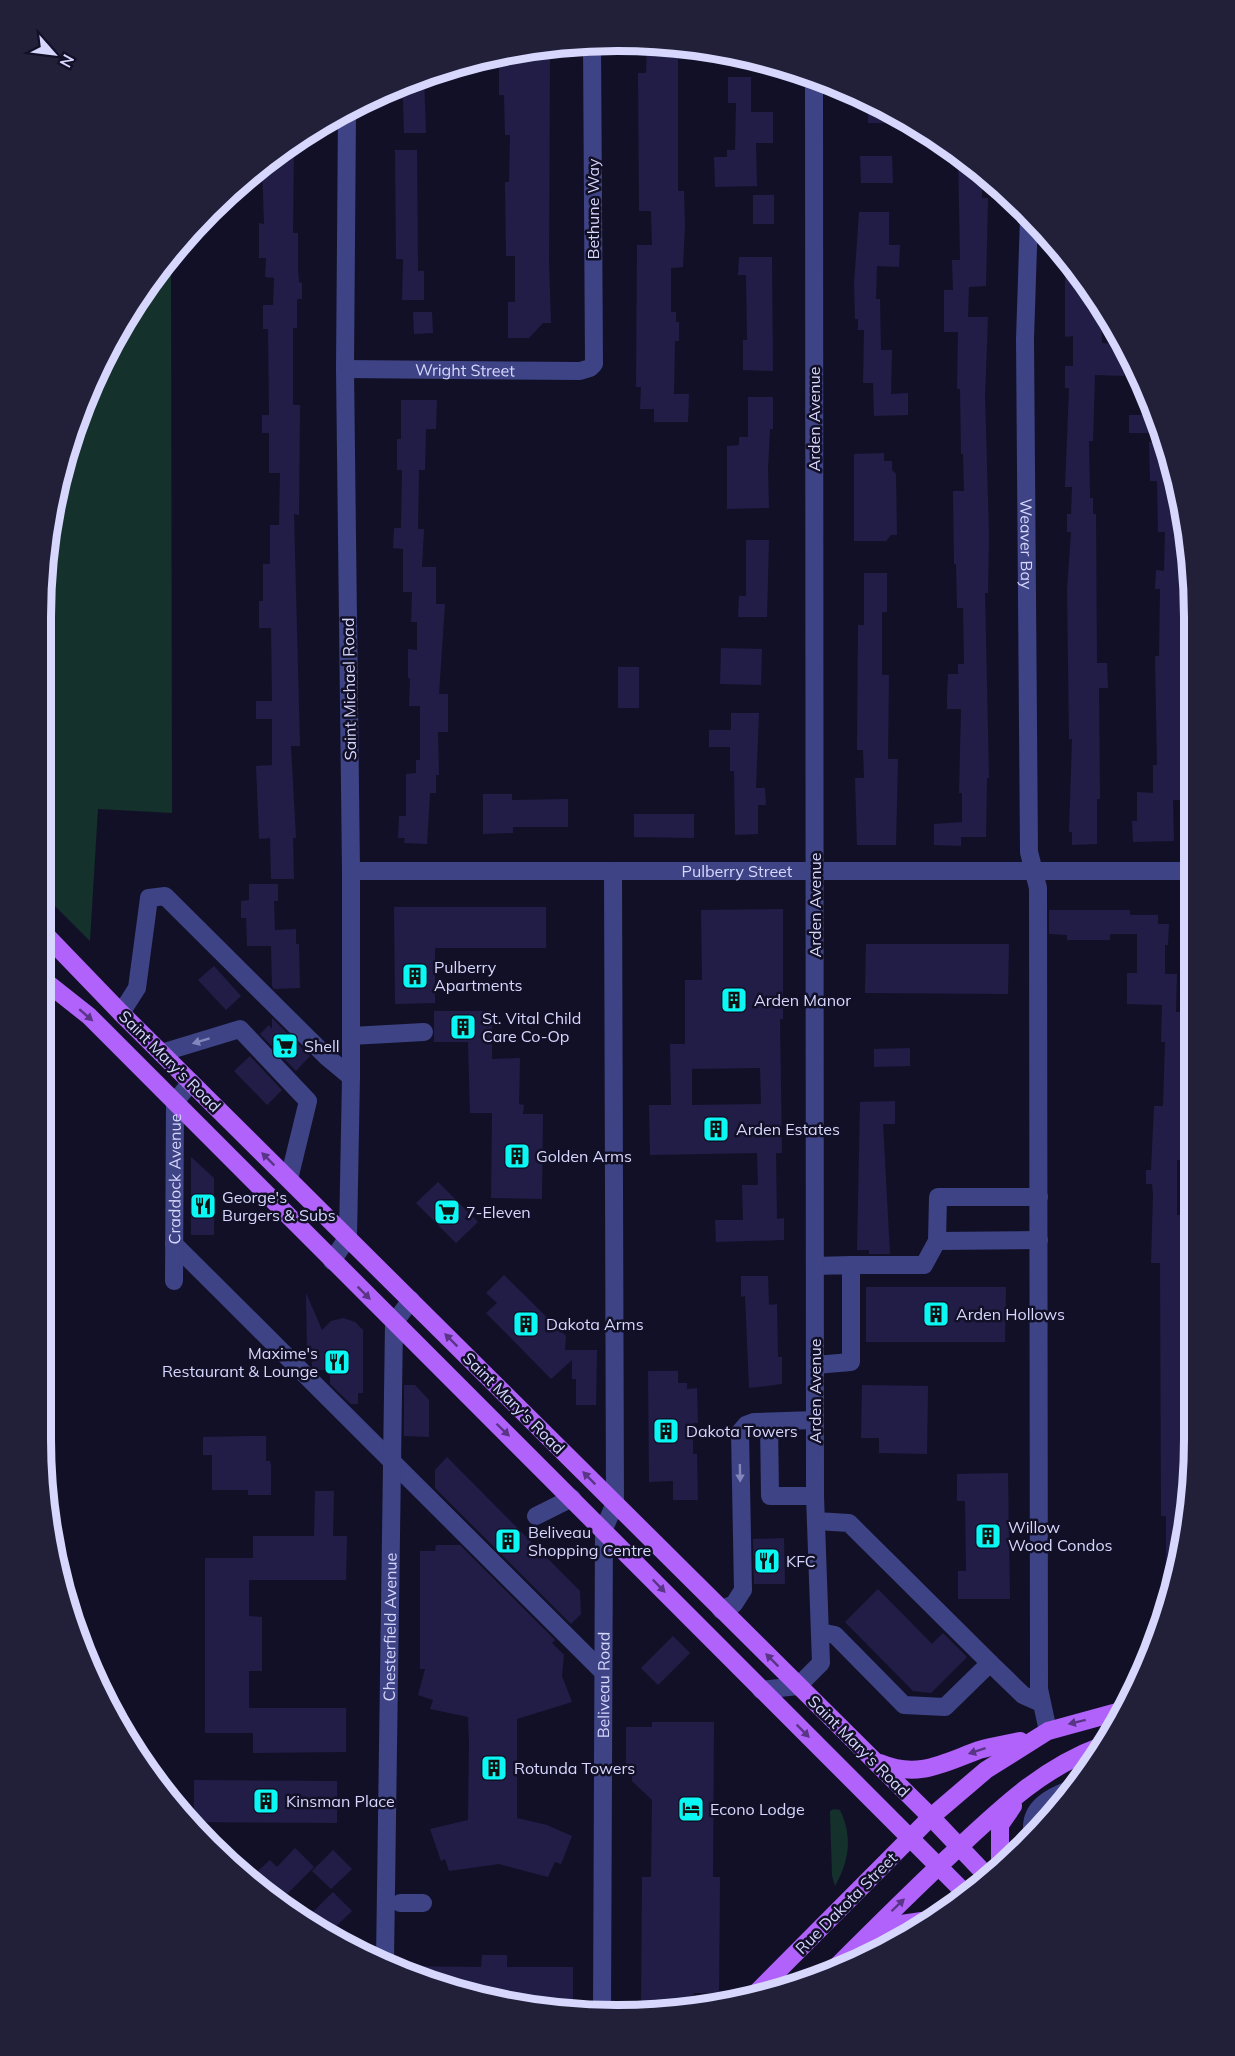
<svg xmlns="http://www.w3.org/2000/svg" width="1235" height="2056" font-family="Mulish,sans-serif">
<style>
.green{fill:#14312c}
.building{fill:#211d47;fill-rule:evenodd}
.lines{fill:none;stroke-linecap:round;stroke-linejoin:round}
.minor{stroke:#3d4384;stroke-width:18}
.major{stroke:#b062fa;stroke-width:18}
.oneway{fill:#593586}
.oneway2{fill:#8286bb}
.labels{text-anchor:middle;stroke-width:5;stroke-linejoin:round;paint-order:stroke}
.street-label{font-size:16px;fill:#d7d7fe;stroke:#121027}
.poi-label{font-size:16px;fill:#d7d7fe;stroke:#121027;text-anchor:start}
.rim{fill:none;stroke:#d7d7fe;stroke-width:8}
</style>
<rect width="100%" height="100%" fill="#121027"/>
<g class="green">
<polygon points="171,256 172,813 98,809 90,941 41,892 42,579 71,432 138,297"/>
<path d="M834,1809L840,1810C853,1837 849,1861 835,1886L832,1876L830,1811Z"/>
</g>
<g class="building">
<polygon points="647,43 678,46 678,191 684,191 685,225 683,267 671,268 671,312 676,312 676,322 679,322 679,341 675,341 674,394 689,394 688,422 654,422 654,409 640,409 641,387 636,387 637,245 652,245 651,211 639,211 638,73 646,73"/>
<polygon points="550,47 549,263 551,323 543,323 529,338 508,338 508,302 515,302 515,256 506,256 505,182 509,182 510,135 505,135 504,95 499,95 499,53"/>
<polygon points="424,76 426,133 404,133 403,99 397,99 397,84"/>
<polygon points="728,77 751,77 751,112 773,112 773,143 756,143 757,186 715,187 714,157 727,157 727,150 735,150 736,103 728,103"/>
<polygon points="868,100 883,108 911,123 868,123"/>
<polygon points="294,140 293,233 298,233 298,269 299,282 302,283 302,299 297,299 297,328 293,328 293,405 300,405 299,515 294,514 300,746 291,746 296,838 293,838 294,879 271,879 270,838 259,839 256,766 272,765 272,719 256,719 256,701 272,701 271,628 259,628 259,601 263,601 263,564 270,564 270,525 279,525 280,473 269,473 269,433 262,433 262,415 269,415 268,329 263,329 263,305 273,305 274,278 265,277 266,258 259,258 259,223 264,224 262,166"/>
<polygon points="395,150 417,150 418,271 424,271 424,300 402,300 403,259 396,259"/>
<polygon points="958,155 982,176 982,198 988,198 986,286 969,287 968,317 988,317 985,396 989,535 988,593 985,593 989,778 987,778 986,837 961,837 961,846 934,845 934,824 962,822 962,793 959,793 961,709 947,709 947,695 948,674 958,674 958,664 964,664 963,608 957,608 956,564 954,564 953,491 964,491 963,454 961,454 960,389 957,389 958,332 944,332 944,290 953,290 952,260 960,260"/>
<polygon points="860,156 892,156 893,183 861,183"/>
<rect x="753" y="195" width="21" height="29"/>
<polygon points="859,212 889,212 889,245 900,245 899,267 877,266 876,299 880,299 881,350 892,350 891,394 908,393 908,415 874,416 873,383 863,383 864,330 858,330 858,319 855,319 854,285"/>
<polygon points="739,257 772,257 773,371 743,370 743,340 747,340 746,275 738,275"/>
<polygon points="1065,257 1101,307 1102,343 1124,344 1124,376 1095,375 1093,441 1089,441 1090,498 1093,498 1093,514 1096,514 1097,663 1107,663 1108,688 1099,688 1100,799 1097,799 1097,844 1072,845 1072,832 1069,832 1072,739 1069,739 1067,589 1071,532 1067,532 1067,514 1071,514 1072,487 1065,487 1069,388 1065,388 1065,366 1073,366 1073,336 1065,337"/>
<polygon points="413,312 432,312 433,333 414,334"/>
<polygon points="748,397 773,397 773,429 770,429 768,469 769,508 727,509 727,446 739,445 739,437 748,437"/>
<polygon points="401,400 437,400 436,429 426,429 425,470 419,470 418,529 424,529 422,567 436,567 436,604 445,604 439,694 448,694 448,732 438,732 439,775 436,775 436,793 430,793 427,844 404,843 405,838 398,838 399,816 406,816 406,774 416,773 416,760 420,760 420,706 409,706 410,678 408,678 408,649 417,650 417,622 411,622 412,592 403,592 403,549 393,548 394,528 401,528 402,470 397,470 397,439 401,439"/>
<rect x="1129" y="415" width="23" height="18"/>
<polygon points="1149,442 1166,442 1181,519 1182,557 1189,557 1190,562 1189,602 1192,602 1192,628 1188,628 1187,639 1181,638 1180,698 1188,698 1188,749 1184,749 1185,800 1173,800 1174,841 1133,842 1132,821 1137,821 1137,792 1153,793 1153,765 1157,765 1155,656 1159,656 1160,589 1155,589 1156,570 1164,571 1165,532 1158,532 1157,481 1150,481"/>
<polygon points="884,453 884,461 892,461 892,470 896,474 897,535 891,535 886,541 854,541 854,454"/>
<polygon points="746,540 769,540 767,617 738,617 739,596 746,596"/>
<polygon points="864,573 887,573 887,612 882,612 882,675 889,675 888,759 898,759 896,845 857,845 855,778 864,778 863,750 857,750 858,625 864,625"/>
<polygon points="721,648 762,649 761,685 720,684"/>
<rect x="618" y="667" width="21" height="41"/>
<polygon points="731,713 759,713 756,788 765,788 766,805 758,805 758,834 735,835 734,771 730,771 730,747 709,747 709,730 731,730"/>
<polygon points="483,794 512,794 512,800 568,799 568,827 513,827 513,833 483,834"/>
<polygon points="634,814 694,814 694,838 634,837"/>
<polygon points="249,884 278,884 278,901 274,901 275,930 296,929 296,944 299,944 300,988 274,989 272,986 271,946 247,946 246,918 241,918 241,901 249,900"/>
<polygon points="394,907 546,907 546,948 435,948 435,1003 395,1004"/>
<path d="M783,909V1019H780L782,1153H776L777,1219L784,1218V1240L716,1242L715,1220H743L742,1185H758L757,1153L650,1155L649,1105H671L670,1044H685V980H702L701,910ZM760,1068L761,1104L692,1105V1069Z"/>
<polygon points="1049,910 1130,910 1130,915 1158,915 1158,924 1169,924 1168,945 1165,945 1165,974 1177,974 1176,1012 1186,1012 1187,1160 1177,1160 1177,1215 1187,1215 1187,1405 1184,1485 1187,1485 1187,1509 1173,1578 1166,1577 1166,1516 1161,1516 1160,1263 1151,1263 1153,1195 1152,1184 1146,1184 1146,1170 1151,1170 1154,1106 1163,1106 1165,1042 1161,1042 1162,1005 1127,1004 1127,973 1137,973 1137,934 1110,934 1110,940 1067,940 1067,935 1049,934"/>
<polygon points="866,944 1009,944 1008,994 865,993"/>
<polygon points="214,966 241,996 226,1010 198,980"/>
<polygon points="434,1011 492,1011 492,1059 520,1058 519,1104 524,1105 523,1114 543,1114 542,1199 491,1198 492,1113 470,1113 468,1042 434,1042"/>
<polygon points="272,1018 310,1056 296,1071 260,1034 269,1025 272,1029"/>
<polygon points="910,1048 910,1066 874,1067 874,1049"/>
<polygon points="250,1056 282,1090 267,1105 234,1071"/>
<polygon points="895,1101 895,1124 883,1124 890,1254 869,1254 869,1250 857,1250 860,1102"/>
<polygon points="191,1157 214,1178 214,1235 191,1235"/>
<polygon points="438,1182 478,1222 456,1243 416,1203"/>
<polygon points="504,1275 566,1336 565,1350 597,1350 596,1405 576,1405 576,1379 572,1379 572,1360 551,1379 486,1313 497,1303 486,1293"/>
<polygon points="741,1276 768,1276 769,1305 777,1304 778,1357 782,1357 782,1384 749,1388 745,1296 741,1297"/>
<polygon points="866,1287 1006,1287 1005,1342 866,1342"/>
<polygon points="306,1293 322,1330 331,1321 343,1318 355,1322 363,1330 363,1393 358,1393 358,1404 351,1404 330,1384 330,1370 316,1370 312,1366 312,1355 307,1352"/>
<polygon points="648,1371 678,1371 678,1383 687,1383 687,1389 697,1388 698,1423 693,1423 693,1454 697,1454 698,1500 673,1500 673,1481 649,1482"/>
<polygon points="404,1385 415,1385 429,1400 429,1437 404,1436"/>
<polygon points="862,1385 928,1386 927,1454 879,1453 879,1438 861,1438"/>
<polygon points="248,1436 266,1436 266,1461 270,1461 271,1466 271,1495 248,1495 248,1490 212,1490 212,1455 203,1455 203,1437"/>
<polygon points="447,1457 580,1591 581,1614 571,1624 435,1488 435,1470"/>
<polygon points="1008,1473 1010,1599 958,1599 958,1571 966,1571 965,1501 957,1501 957,1474"/>
<polygon points="315,1491 334,1491 333,1536 347,1536 346,1580 249,1580 249,1616 262,1617 262,1671 249,1671 249,1708 346,1708 346,1752 253,1753 253,1733 205,1733 205,1558 253,1558 253,1536 314,1536"/>
<polygon points="784,1538 785,1584 754,1584 753,1539"/>
<polygon points="436,1545 460,1545 555,1640 552,1643 564,1655 562,1676 572,1702 517,1719 517,1818 547,1825 572,1836 561,1864 555,1862 548,1877 499,1864 449,1871 445,1859 441,1861 430,1829 468,1820 469,1743 468,1717 430,1709 433,1700 418,1695 425,1669 420,1669 420,1551 435,1551"/>
<polygon points="878,1589 932,1644 943,1633 967,1657 931,1693 913,1691 845,1622"/>
<polygon points="673,1636 690,1653 658,1685 641,1668"/>
<polygon points="652,1722 714,1722 713,1877 720,1877 719,1993 694,1993 694,2003 641,2012 642,1877 651,1877 652,1800 632,1781 632,1772 626,1772 626,1727 652,1727"/>
<polygon points="194,1780 337,1781 337,1823 194,1822"/>
<polygon points="295,1848 314,1867 284,1897 258,1871 270,1860 277,1867"/>
<polygon points="333,1850 352,1869 331,1889 312,1871"/>
<polygon points="333,1892 352,1911 331,1931 307,1918"/>
<polygon points="482,1955 507,1955 507,1967 573,1967 573,2008 432,1985 398,1966 481,1967"/>
</g>
<g class="lines">
<g class="minor">
<path id="s1" d="M1029,217L1025,339L1029,852L1038,888L1039,1689L1048,1731"/>
<path id="s2" d="M345,369L580,371L590,368L594,364L592,43"/>
<path id="s3" d="M351,871H1193"/>
<polyline points="121,1013 137,988 149,898 165,896 327,1057 351,1077"/>
<polyline points="351,1036 424,1032"/>
<polyline points="161,1053 240,1029 308,1101 289,1179"/>
<polyline points="1039,1197 938,1197 937,1241 1039,1240"/>
<polyline points="174,1244 603,1672"/>
<polyline points="332,1261 348,1237 351,1077 351,871 345,369 347,111"/>
<polyline points="851,1265 924,1265 937,1241"/>
<polyline points="815,1266 851,1265 851,1362 815,1365"/>
<path id="s4" d="M174,1281L175,1102L191,1082"/>
<polyline points="769,1422 770,1496 815,1496"/>
<polyline points="536,1516 572,1498"/>
<polyline points="816,1521 849,1523 990,1663"/>
<polyline points="721,1610 734,1604 743,1590 740,1432 746,1425 754,1422 815,1420"/>
<polyline points="820,1632 835,1635 904,1705 945,1707 990,1663 1023,1695 1041,1703"/>
<polyline points="761,1690 798,1686 821,1663 815,1496 814,77"/>
<path d="M1032,1829C1031,1807 1051,1797 1069,1790"/>
<polyline points="400,1903 423,1903"/>
<path id="s5" d="M385,1960L394,1323L411,1300"/>
<path id="s6" d="M602,2013L604,1529L615,1503L613,872"/>
</g>
<g class="major">
<polyline points="41,930 121,1013 931,1817 987,1876"/>
<polyline points="41,978 89,1016 968,1896"/>
<path d="M880,1763C918,1779 943,1763 979,1750C992,1746 1007,1744 1020,1741"/>
<polyline points="1000,1863 1000,1825 1013,1806"/>
<polyline points="873,1936 901,1924 922,1921"/>
<path d="M835,1968C875,1928 915,1888 956,1850C1002,1807 1043,1767 1104,1745"/>
<polyline points="756,1993 931,1817 986,1770 1048,1731 1121,1711"/>
</g>
</g>
<defs><path id="oneway-solid" d="M-6-.8H1V-3.2L6.5 0L1 3.2V.8H-6Z" transform="scale(1.5)"/></defs>
<g class="oneway">
<use href="#oneway-solid" transform="translate(86 1015) rotate(41)"/>
<use href="#oneway-solid" transform="translate(268 1159) rotate(-135)"/>
<use href="#oneway-solid" transform="translate(364 1293) rotate(45)"/>
<use href="#oneway-solid" transform="translate(451 1340) rotate(-135)"/>
<use href="#oneway-solid" transform="translate(503 1430) rotate(44)"/>
<use href="#oneway-solid" transform="translate(589 1478) rotate(-135)"/>
<use href="#oneway-solid" transform="translate(659 1586) rotate(46)"/>
<use href="#oneway-solid" transform="translate(772 1660) rotate(-135)"/>
<use href="#oneway-solid" transform="translate(1077 1722) rotate(166)"/>
<use href="#oneway-solid" transform="translate(803 1731) rotate(45)"/>
<use href="#oneway-solid" transform="translate(977 1751) rotate(162)"/>
<use href="#oneway-solid" transform="translate(898 1905) rotate(-44)"/>
</g>
<g class="oneway2">
<use href="#oneway-solid" transform="translate(201 1041) rotate(163)"/>
<use href="#oneway-solid" transform="translate(740 1473) rotate(89)"/>
</g>
<defs>
<symbol id="building-square" viewBox="-11 -11 22 22"><rect x="-9" y="-9" width="18" height="18" rx="4" fill="#0af7f3" stroke="#121027"/><path d="M-4-6H4V6H1V3H-1V6H-4ZM-2.5-4.3h1.7v1.8h-1.7ZM.8-4.3h1.7v1.8H.8ZM-2.5-1h1.7V.8h-1.7ZM.8-1h1.7V.8H.8Z" fill="#111"/></symbol>
<symbol id="supermarket-square" viewBox="-11 -11 22 22"><rect x="-9" y="-9" width="18" height="18" rx="4" fill="#0af7f3" stroke="#121027"/><path d="M-6-5.5h2.5l.6 2H6L4.5 2H-2.5L-4.4-4H-6ZM-1.5 3.2a1.3 1.3 0 1 0 .1 0ZM3 3.2a1.3 1.3 0 1 0 .1 0Z" fill="#111"/></symbol>
<symbol id="restaurant-square" viewBox="-11 -11 22 22"><rect x="-9" y="-9" width="18" height="18" rx="4" fill="#0af7f3" stroke="#121027"/><path d="M-5-6h1v4h1v-4h1v4h1v-4h1v5L-1.5 .5V6h-2V.5L-5-1ZM5-6V6H3V1.5H1.5Q1.5-4 5-6Z" fill="#111"/></symbol>
<symbol id="hotel-square" viewBox="-11 -11 22 22"><rect x="-9" y="-9" width="18" height="18" rx="4" fill="#0af7f3" stroke="#121027"/><path d="M-6-4.5h1.5V1H6V5H4.5V3h-9V5H-6ZM-4 0a1.8 1.8 0 1 1 3.6 0ZM.5 0V-2.5h3Q6-2.5 6 0Z" fill="#111"/></symbol>
</defs>
<g fill-rule="evenodd">
<use href="#building-square" x="400" y="961" width="30" height="30"/>
<use href="#building-square" x="719" y="985" width="30" height="30"/>
<use href="#building-square" x="448" y="1012" width="30" height="30"/>
<use href="#supermarket-square" x="270" y="1031" width="30" height="30"/>
<use href="#building-square" x="701" y="1114" width="30" height="30"/>
<use href="#building-square" x="502" y="1141" width="30" height="30"/>
<use href="#restaurant-square" x="188" y="1191" width="30" height="30"/>
<use href="#supermarket-square" x="432" y="1197" width="30" height="30"/>
<use href="#building-square" x="921" y="1299" width="30" height="30"/>
<use href="#building-square" x="511" y="1309" width="30" height="30"/>
<use href="#restaurant-square" x="322" y="1347" width="30" height="30"/>
<use href="#building-square" x="651" y="1416" width="30" height="30"/>
<use href="#building-square" x="973" y="1521" width="30" height="30"/>
<use href="#building-square" x="493" y="1526" width="30" height="30"/>
<use href="#restaurant-square" x="752" y="1546" width="30" height="30"/>
<use href="#building-square" x="479" y="1753" width="30" height="30"/>
<use href="#building-square" x="251" y="1786" width="30" height="30"/>
<use href="#hotel-square" x="676" y="1794" width="30" height="30"/>
</g>
<g class="labels">
<g class="street-label">
<text transform="translate(593 209) rotate(-90)" y="6">Bethune Way</text>
<text dy="6" stroke="none"><textPath href="#s2" startOffset="120">Wright Street</textPath></text>
<text transform="translate(814 419) rotate(-90)" y="6">Arden Avenue</text>
<text dy="6" stroke="none"><textPath href="#s1" startOffset="327">Weaver Bay</textPath></text>
<text transform="translate(349 689) rotate(-91)" y="6">Saint Michael Road</text>
<text dy="6" stroke="none"><textPath href="#s3" startOffset="386">Pulberry Street</textPath></text>
<text transform="translate(815 905) rotate(-90)" y="6">Arden Avenue</text>
<text transform="translate(170 1061) rotate(45)" y="6">Saint Mary's Road</text>
<text dy="6" stroke="none"><textPath href="#s4" startOffset="102">Craddock Avenue</textPath></text>
<text transform="translate(815 1391) rotate(-90)" y="6">Arden Avenue</text>
<text transform="translate(514 1403) rotate(45)" y="6">Saint Mary's Road</text>
<text dy="6" stroke="none"><textPath href="#s5" startOffset="333">Chesterfield Avenue</textPath></text>
<text dy="6" stroke="none"><textPath href="#s6" startOffset="328">Beliveau Road</textPath></text>
<text transform="translate(859 1746) rotate(45)" y="6">Saint Mary's Road</text>
<text transform="translate(846 1903) rotate(-45)" y="6">Rue Dakota Street</text>
</g>
<g class="poi-label">
<text x="434" y="973">Pulberry<tspan x="434" dy="18">Apartments</tspan></text>
<text x="754" y="1006">Arden Manor</text>
<text x="482" y="1024">St. Vital Child<tspan x="482" dy="18">Care Co-Op</tspan></text>
<text x="304" y="1052">Shell</text>
<text x="736" y="1135">Arden Estates</text>
<text x="536" y="1162">Golden Arms</text>
<text x="222" y="1203">George's<tspan x="222" dy="18">Burgers &amp; Subs</tspan></text>
<text x="466" y="1218">7-Eleven</text>
<text x="956" y="1320">Arden Hollows</text>
<text x="546" y="1330">Dakota Arms</text>
<text x="318" y="1359" text-anchor="end">Maxime's<tspan x="318" dy="18">Restaurant &amp; Lounge</tspan></text>
<text x="686" y="1437">Dakota Towers</text>
<text x="1008" y="1533">Willow<tspan x="1008" dy="18">Wood Condos</tspan></text>
<text x="528" y="1538">Beliveau<tspan x="528" dy="18">Shopping Centre</tspan></text>
<text x="786" y="1567">KFC</text>
<text x="514" y="1774">Rotunda Towers</text>
<text x="286" y="1807">Kinsman Place</text>
<text x="710" y="1815">Econo Lodge</text>
</g>
</g>
<path d="M0 0H1235V2056H0ZM617 51H618A566 566 0 0 1 1184 617V1439A566 566 0 0 1 618 2005H617A566 566 0 0 1 51 1439V617A566 566 0 0 1 617 51Z" fill="#222038" fill-rule="evenodd"/>
<path class="rim" d="M617 51H618A566 566 0 0 1 1184 617V1439A566 566 0 0 1 618 2005H617A566 566 0 0 1 51 1439V617A566 566 0 0 1 617 51Z"/>
<g transform="translate(54 54) rotate(118)" stroke="#121027" stroke-width="4.5" paint-order="stroke">
<path d="M0-4.5L10 22L0 15L-10 22Z" fill="#d7d7fe"/>
<text y="-9" font-size="16" font-weight="bold" text-anchor="middle" fill="#d7d7fe">N</text>
</g>
</svg>
